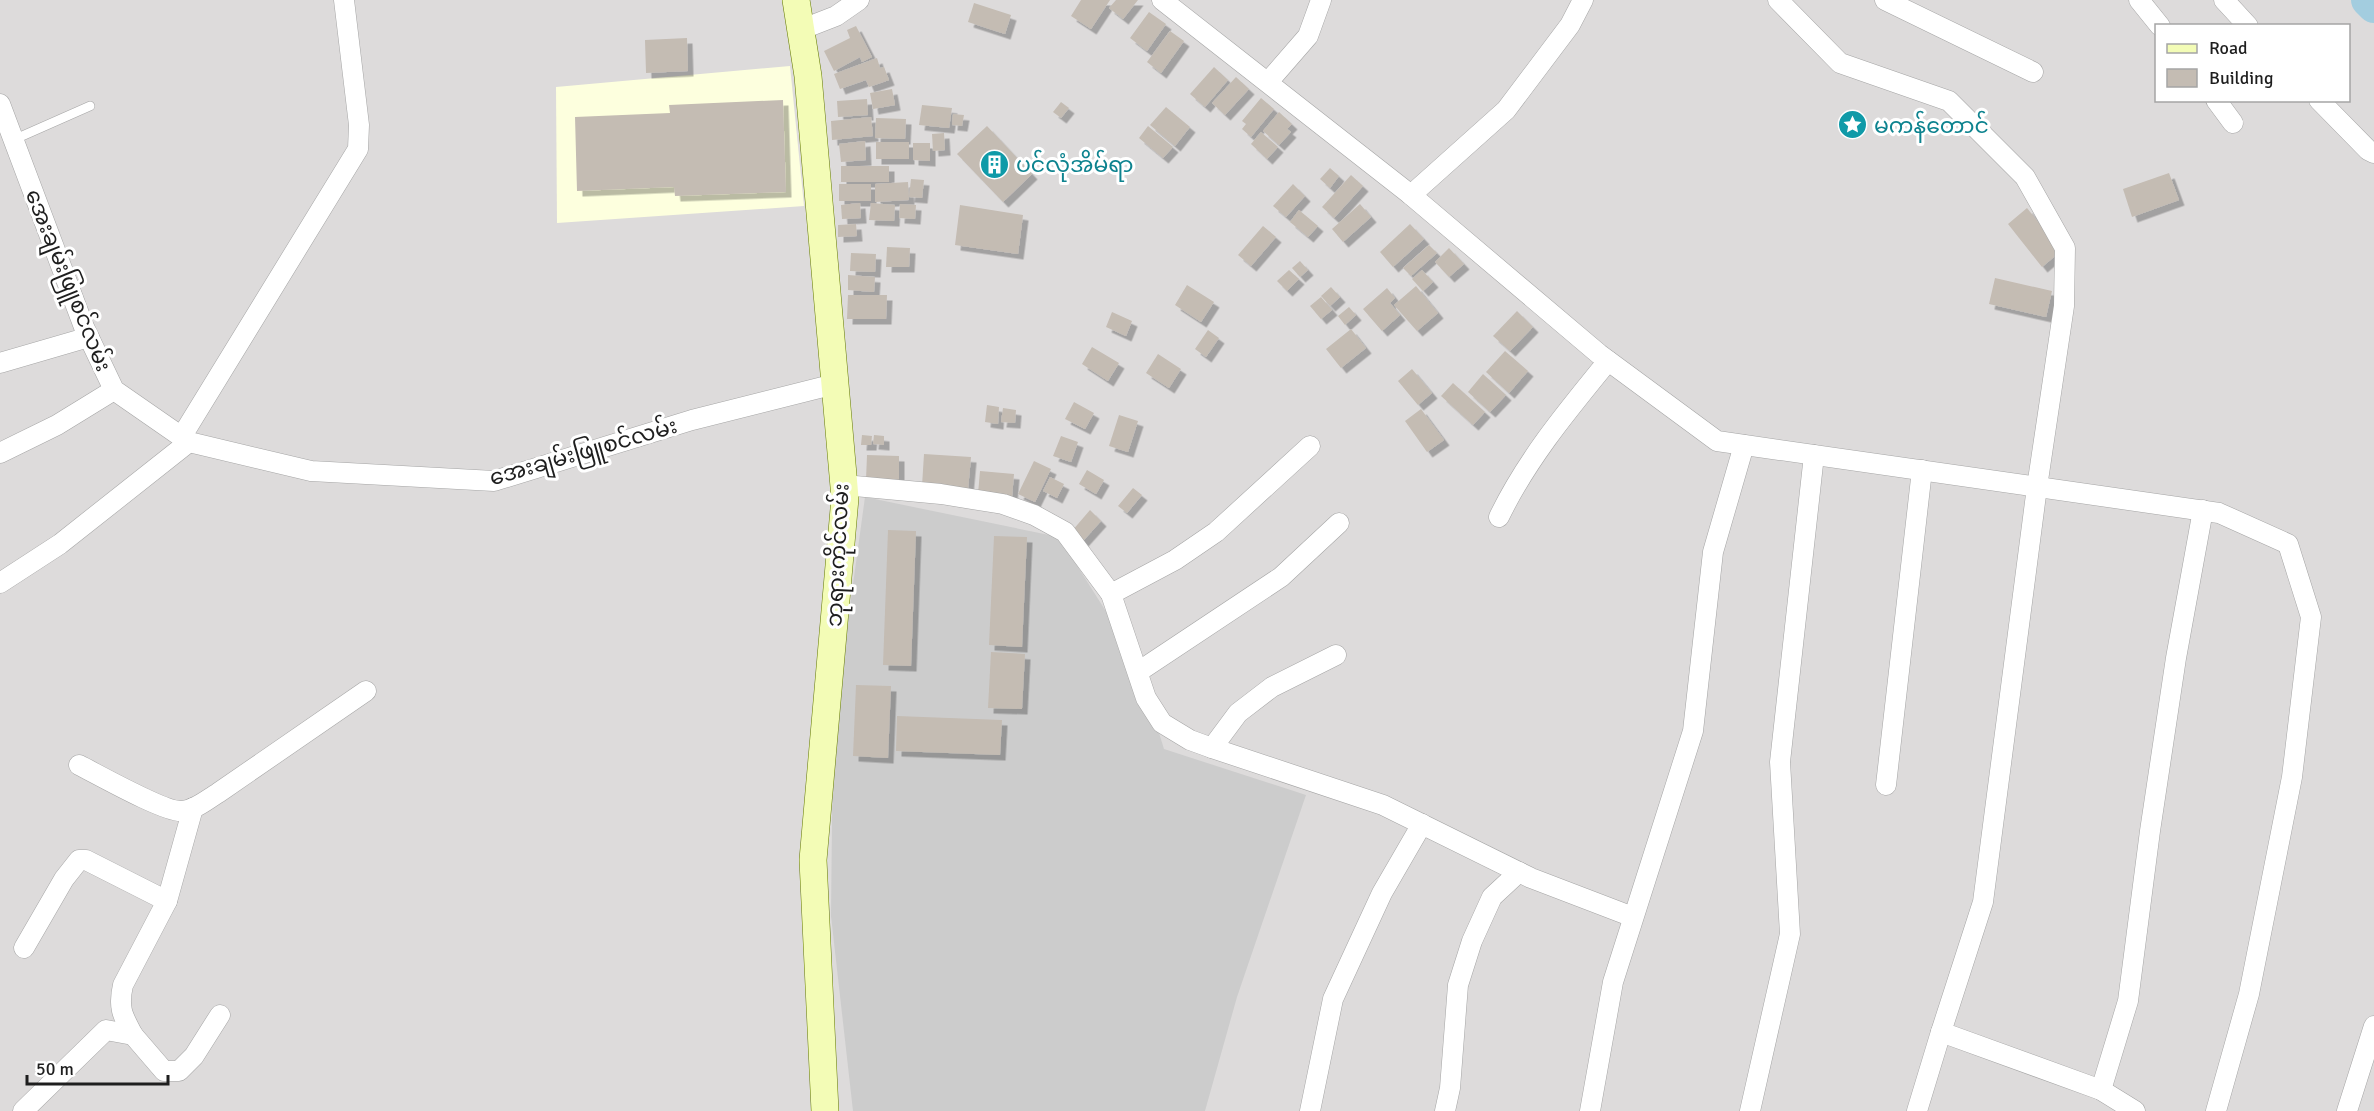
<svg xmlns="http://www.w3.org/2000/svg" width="2374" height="1111" font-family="Signika,'Noto Sans Myanmar',sans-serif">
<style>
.residential{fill:#dddbdb;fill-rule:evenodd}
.education{fill:#fdffde}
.religious{fill:#ccc}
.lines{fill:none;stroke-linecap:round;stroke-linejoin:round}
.river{stroke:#a3cddf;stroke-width:34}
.building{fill:#c4bcb3;filter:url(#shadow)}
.lane-casing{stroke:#a5a5a5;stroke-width:10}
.street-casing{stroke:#a5a5a5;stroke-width:21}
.secondary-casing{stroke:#647a00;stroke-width:28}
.lane{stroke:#fff;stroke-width:9}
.street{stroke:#fff;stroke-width:20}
.secondary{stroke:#f3fcb6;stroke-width:27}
.labels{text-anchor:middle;stroke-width:6;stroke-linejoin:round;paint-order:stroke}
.culture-label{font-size:22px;fill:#0d838f;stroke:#fff;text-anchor:start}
.street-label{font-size:22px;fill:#1e1e1e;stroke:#fff}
</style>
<defs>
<filter id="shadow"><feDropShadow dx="5.5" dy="5.5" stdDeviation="0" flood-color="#0004"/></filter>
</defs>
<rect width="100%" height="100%" fill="#f0ede4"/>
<path class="residential" d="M0,0H2374V1111H0ZM2156,26H2348V100H2156Z"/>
<polygon class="education" points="790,66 804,206 557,223 556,87"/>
<polygon class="religious" points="865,497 1059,537 1136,659 1164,749 1306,795 1237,997 1205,1111 853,1111 831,916 833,730"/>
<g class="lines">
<polyline class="river" points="2368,0 2374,6"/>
</g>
<g class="building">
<polygon points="1081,0 1110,0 1091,29 1071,16"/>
<polygon points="1116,0 1138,0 1123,19 1109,8"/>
<polygon points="974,3 1011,15 1005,34 968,22"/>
<polygon points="1149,12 1166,24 1147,51 1130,38"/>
<polygon points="856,26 872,57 862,62 860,57 834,71 824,51 850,38 847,30"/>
<polygon points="1170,31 1184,41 1161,73 1147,62"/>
<polygon points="687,38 688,71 646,73 645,40"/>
<polygon points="877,58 880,68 884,67 889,80 869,87 866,80 840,89 834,74"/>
<polygon points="1214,67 1228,80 1205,107 1190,94"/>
<polygon points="1236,77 1249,89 1225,115 1212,103"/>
<polygon points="892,89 895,105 873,109 870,93"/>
<polygon points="1261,98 1274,109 1251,137 1242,129 1246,124 1242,121"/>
<polygon points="867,99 868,115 838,117 837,101"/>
<polygon points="783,100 786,192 675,196 674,187 577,191 575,117 670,113 669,105"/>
<polygon points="1061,102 1069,108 1061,118 1053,112"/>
<polygon points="922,105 952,108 949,128 919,125"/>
<polygon points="1166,107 1190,127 1175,146 1150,125"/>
<polygon points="1279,112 1292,124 1287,129 1291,132 1279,145 1263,131"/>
<polygon points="953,114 964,115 962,126 952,125"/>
<polygon points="871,117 873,136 832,140 831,121"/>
<polygon points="876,118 906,119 905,139 875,138"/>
<polygon points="987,126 1032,174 1003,202 957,154"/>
<polygon points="1148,126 1173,147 1163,158 1139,138"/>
<polygon points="1261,132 1278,147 1267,159 1251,144"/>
<polygon points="944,133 945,150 933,151 932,134"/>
<polygon points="865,141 866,160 841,162 839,144"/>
<rect x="876" y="142" width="33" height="17"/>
<polygon points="913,143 930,143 930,161 913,160"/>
<rect x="841" y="166" width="48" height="16"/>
<polygon points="1330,168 1339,176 1330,188 1320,179"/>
<polygon points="2169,173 2179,200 2132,217 2123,189"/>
<polygon points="1351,175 1363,186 1334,218 1322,207"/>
<polygon points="911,179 924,180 922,198 909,197"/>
<polygon points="908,182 909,200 875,202 875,184"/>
<rect x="839" y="184" width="32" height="17"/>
<polygon points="1293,184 1305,196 1286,217 1273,206"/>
<polygon points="860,203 861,218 842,219 841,205"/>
<polygon points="871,203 895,205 894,221 869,220"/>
<polygon points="900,204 916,205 915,219 899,218"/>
<polygon points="1360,204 1371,217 1343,242 1332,229"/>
<polygon points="960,205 1023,215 1018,254 955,245"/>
<polygon points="2027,208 2061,251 2042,267 2008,224"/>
<polygon points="1299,210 1318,226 1308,237 1290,222"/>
<polygon points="856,224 857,236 838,237 838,225"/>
<polygon points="1410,224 1424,239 1393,267 1380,252"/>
<polygon points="1263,226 1276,237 1251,266 1238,255"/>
<polygon points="1429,245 1437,253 1411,276 1403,268"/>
<polygon points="887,247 910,248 909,267 886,267"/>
<polygon points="1449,248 1464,264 1449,277 1435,262"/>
<polygon points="851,253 876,254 875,272 850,271"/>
<polygon points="1300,261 1308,270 1300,277 1292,268"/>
<polygon points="1289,270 1299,279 1287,291 1277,281"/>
<polygon points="1422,270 1433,282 1423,291 1412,279"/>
<polygon points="848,275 875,277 874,292 848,290"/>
<polygon points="1995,278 2052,291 2046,317 1989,304"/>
<polygon points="1187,285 1214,302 1201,322 1175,305"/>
<polygon points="1416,286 1438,313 1417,331 1394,305"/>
<polygon points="1331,287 1340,297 1330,306 1321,296"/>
<polygon points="1387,288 1395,298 1390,303 1400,315 1382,331 1363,309"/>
<polygon points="848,295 887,295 886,319 847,319"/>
<polygon points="1321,297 1332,310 1321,319 1310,306"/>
<polygon points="1349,307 1356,315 1345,325 1338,316"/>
<polygon points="1517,311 1533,327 1510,351 1493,336"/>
<polygon points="1112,312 1132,321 1126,336 1106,327"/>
<polygon points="1351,329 1366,348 1341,368 1326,349"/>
<polygon points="1208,330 1219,338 1206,357 1195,349"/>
<polygon points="1092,347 1119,363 1108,381 1082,364"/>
<polygon points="1505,351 1528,371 1509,393 1486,372"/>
<polygon points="1158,354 1181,369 1169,388 1146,373"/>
<polygon points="1412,369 1432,393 1418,405 1398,381"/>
<polygon points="1483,374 1506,395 1490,412 1468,392"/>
<polygon points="1453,383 1485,412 1473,425 1441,396"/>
<polygon points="1074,402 1094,413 1085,429 1065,419"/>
<polygon points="987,405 999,407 998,424 985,422"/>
<polygon points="1003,408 1016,410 1015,423 1001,422"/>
<polygon points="1421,409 1444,440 1427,452 1405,421"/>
<polygon points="1119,415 1138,421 1128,452 1109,446"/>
<polygon points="862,435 872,436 871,445 861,445"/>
<polygon points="874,435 884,436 884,445 873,444"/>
<polygon points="1061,436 1078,442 1071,462 1053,456"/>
<polygon points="924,454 971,457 968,489 922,486"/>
<polygon points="867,455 899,456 899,481 866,480"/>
<polygon points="1034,461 1051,469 1035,502 1018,494"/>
<polygon points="1087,470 1104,480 1096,494 1079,484"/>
<polygon points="980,471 1014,474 1012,497 978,494"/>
<polygon points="1050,477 1064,484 1057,498 1043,491"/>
<polygon points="1133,488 1142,495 1127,513 1118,506"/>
<polygon points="1090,510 1101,521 1083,541 1072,531"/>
<polygon points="888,530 916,531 911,666 883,665"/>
<polygon points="994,536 1027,537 1022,647 989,645"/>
<polygon points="991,652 1025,654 1022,709 988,708"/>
<polygon points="856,685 891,686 888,758 853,756"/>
<polygon points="897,716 1002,720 1000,755 896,751"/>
</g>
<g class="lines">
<defs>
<polyline id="lane" points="13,140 90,106"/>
<g id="street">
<polyline points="1162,0 1411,195 1599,354 1717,441 2219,513 2288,544 2311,617 2292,777 2249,994 2216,1111"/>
<polyline points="1778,0 1840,63 1949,101 2025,177 2065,248 2064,306 2037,487 1983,902 1941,1032 2101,1090 2135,1111"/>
<polyline points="1885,0 2033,72"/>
<polyline points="2139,0 2160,26"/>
<polyline points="2224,0 2248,26"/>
<polyline points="800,30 836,16 859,0"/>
<polyline points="1268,82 1308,36 1321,0"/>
<polyline points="2216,100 2233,123"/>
<polyline points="2319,100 2368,150 2374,153"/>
<polyline points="0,104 84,327 114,390 189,442 311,471 494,481 692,420 835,384"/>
<polyline points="1411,195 1506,110 1570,25 1583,0"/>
<polyline points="0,363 89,337"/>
<polyline points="182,436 358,149 359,125 344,0"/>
<polyline points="0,453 57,425 114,390"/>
<polyline points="844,485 941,494 1003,504 1034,515 1065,532 1111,594 1146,698 1162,723 1190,740 1212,748 1383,805 1531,878 1633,917"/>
<path d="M1499,517C1527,459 1568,410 1608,361"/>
<polyline points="0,583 60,544 189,442"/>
<polyline points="1111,594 1175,560 1216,532 1310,446"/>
<polyline points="1138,672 1281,577 1339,523"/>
<polyline points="1212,748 1238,713 1272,687 1336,655"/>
<path d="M79,765C97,774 164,812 181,811C194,811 208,799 218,793L366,691"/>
<polyline points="1886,785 1922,470"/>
<polyline points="24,948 64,879 79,860 86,860 167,901"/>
<path d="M133,1035C122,1015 118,1007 123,985L167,901L193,808"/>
<polyline points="2101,1090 2128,1001 2150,831 2176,658 2203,510"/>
<polyline points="23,1111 106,1030 133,1035 164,1071 179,1071 194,1056 220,1015"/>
<polyline points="1310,1111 1333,999 1382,893 1422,824"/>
<polyline points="1445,1111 1450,1088 1458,985 1472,941 1492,897 1519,872"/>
<polyline points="1590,1111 1613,982 1693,731 1713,552 1744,445"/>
<polyline points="1750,1111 1790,934 1780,762 1814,455"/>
<polyline points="1917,1111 1941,1032"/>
<polyline points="2347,1111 2374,1026"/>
</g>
<polyline id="secondary" points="796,0 808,76 845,498 813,860 825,1111"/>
</defs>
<use href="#lane" class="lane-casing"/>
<use href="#street" class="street-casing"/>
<use href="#secondary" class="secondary-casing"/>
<use href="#lane" class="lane"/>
<use href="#street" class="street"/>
<use href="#secondary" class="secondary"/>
</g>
<defs>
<symbol id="sight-disc" viewBox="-11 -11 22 22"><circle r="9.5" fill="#0f9aa8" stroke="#fff"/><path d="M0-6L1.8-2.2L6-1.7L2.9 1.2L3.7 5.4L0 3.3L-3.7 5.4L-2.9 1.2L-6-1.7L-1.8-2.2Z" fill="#fff"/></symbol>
<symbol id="building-disc" viewBox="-11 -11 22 22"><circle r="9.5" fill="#0f9aa8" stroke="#fff"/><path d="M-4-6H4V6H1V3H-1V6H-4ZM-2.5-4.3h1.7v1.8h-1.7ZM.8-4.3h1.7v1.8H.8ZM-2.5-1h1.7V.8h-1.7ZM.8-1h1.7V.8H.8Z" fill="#fff"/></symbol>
</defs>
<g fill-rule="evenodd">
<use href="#sight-disc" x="1836" y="108" width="33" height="33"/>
<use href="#building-disc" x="978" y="148" width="33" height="33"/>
</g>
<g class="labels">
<g class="culture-label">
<text x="1874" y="133">မကန်တောင်</text>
<text x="1016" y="172">ပင်လုံအိမ်ရာ</text>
</g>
<g class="street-label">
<text transform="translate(69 280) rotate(68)" y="8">အေးချမ်းဖြူစင်လမ်း</text>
<text transform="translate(583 451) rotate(-16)" y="8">အေးချမ်းဖြူစင်လမ်း</text>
<text transform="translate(837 555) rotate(-87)" y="8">ဘုရားကိုင်လမ်း</text>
</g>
</g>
<rect x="2155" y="24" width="195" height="78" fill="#ffffff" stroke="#a5a5a5" stroke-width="1.5"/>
<rect x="2167" y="44" width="30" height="9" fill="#f3fcb6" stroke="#a5a5a5" stroke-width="1.5"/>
<text x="2209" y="54" font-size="18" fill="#1e1e1e">Road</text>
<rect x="2167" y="69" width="30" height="18" fill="#c4bcb3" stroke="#a5a5a5" stroke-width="1.5"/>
<text x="2209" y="84" font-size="18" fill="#1e1e1e">Building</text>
<path d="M27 1075v9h141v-9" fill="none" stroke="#1e1e1e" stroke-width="3"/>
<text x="36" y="1075" font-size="18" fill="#1e1e1e" stroke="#ffffff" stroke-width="4.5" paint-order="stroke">50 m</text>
</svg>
